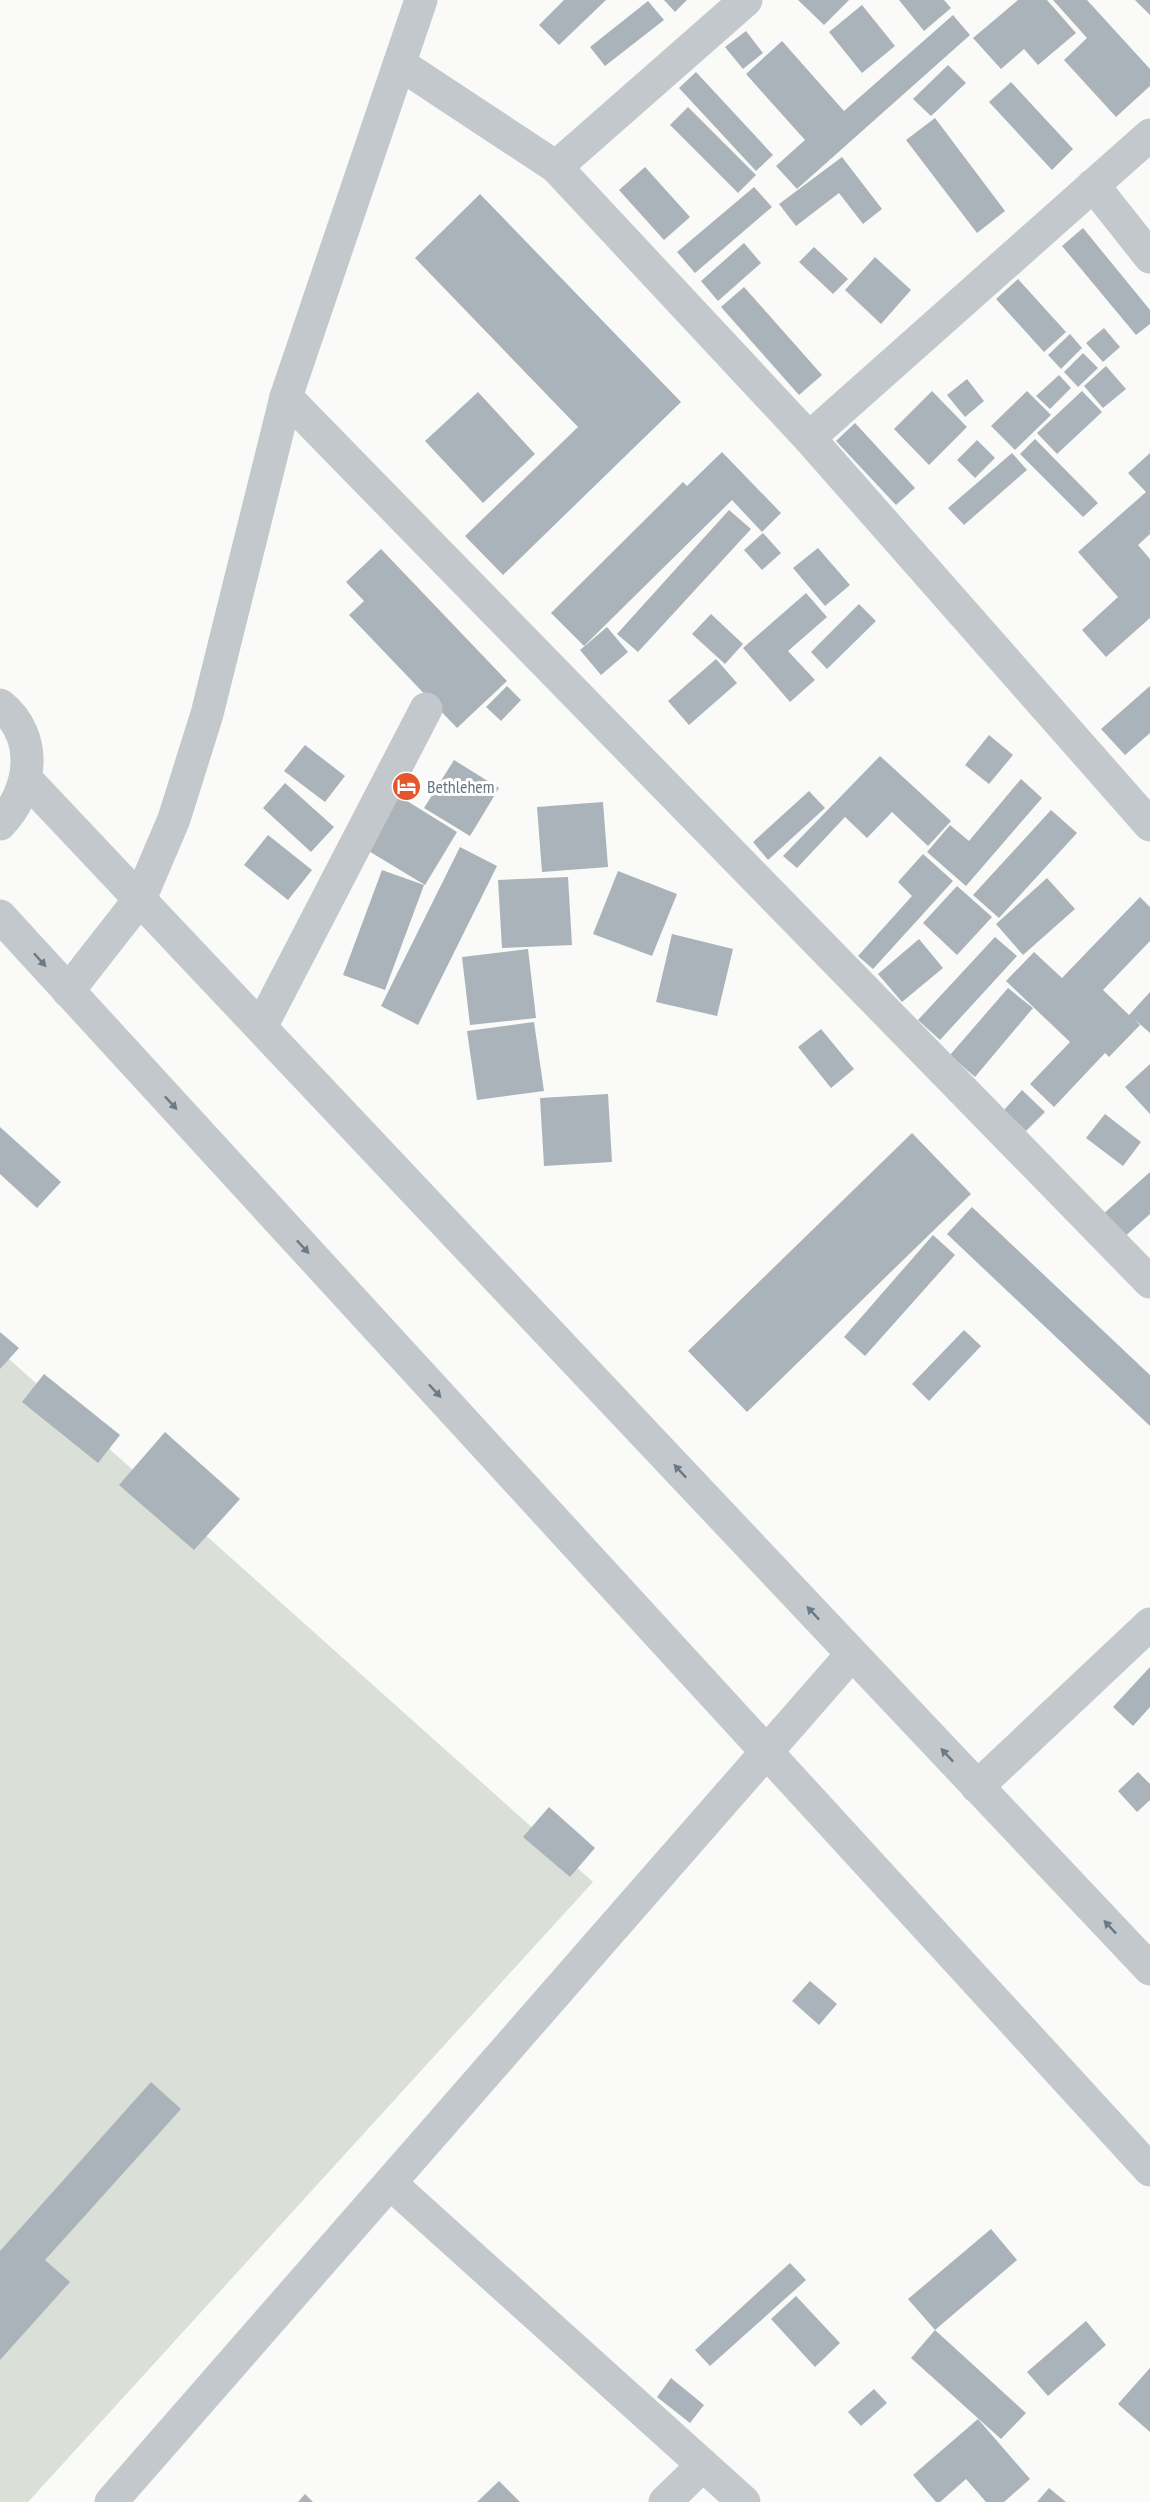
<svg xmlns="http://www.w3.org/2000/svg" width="1150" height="2502" font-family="'PT Sans Narrow',sans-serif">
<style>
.green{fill:#dadfd7}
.building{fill:#aab3b9}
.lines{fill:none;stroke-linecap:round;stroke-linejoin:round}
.minor{stroke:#c3c8cc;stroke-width:33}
.oneway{fill:#6a7a87}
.labels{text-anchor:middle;stroke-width:6;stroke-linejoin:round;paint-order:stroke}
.poi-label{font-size:18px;fill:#657683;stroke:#fff;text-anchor:start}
</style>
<rect width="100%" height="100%" fill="#fafaf8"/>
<polygon class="green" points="0,1351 593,1882 28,2502 0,2502"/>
<g class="building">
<polygon points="564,0 606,0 559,45 539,25"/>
<polygon points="664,0 687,0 675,12"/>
<polygon points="798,0 849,0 824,25"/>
<polygon points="899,0 944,0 951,8 924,31"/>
<polygon points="1018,0 1047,0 1076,33 1038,65 1024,49 1001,69 973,38"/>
<polygon points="1053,0 1087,0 1150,69 1150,86 1116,117 1064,60 1087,38"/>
<polygon points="1135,0 1150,0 1150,15"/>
<polygon points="648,1 664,20 605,66 590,47"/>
<polygon points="862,5 895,46 862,73 829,32"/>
<polygon points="953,15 970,35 797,189 776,166 805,140 746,74 782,41 844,111"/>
<polygon points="746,31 763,53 743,69 725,47"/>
<polygon points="948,65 966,83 931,116 913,99"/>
<polygon points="696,72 773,155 756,171 679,88"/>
<polygon points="1011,82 1073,149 1052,170 989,102"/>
<polygon points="688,107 756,175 738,193 670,125"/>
<polygon points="935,118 1005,211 977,233 906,140"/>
<polygon points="842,157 882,209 863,224 839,193 796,226 779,204"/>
<polygon points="645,167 690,217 664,240 619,190"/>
<polygon points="754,187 772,207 695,273 677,252"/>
<polygon points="480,194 681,402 503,575 465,536 578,427 415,258"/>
<polygon points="1083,228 1150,310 1150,324 1136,335 1062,246"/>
<polygon points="744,243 761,263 718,301 701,281"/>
<polygon points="814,247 848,279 833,294 799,262"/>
<polygon points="875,257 911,290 881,324 845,290"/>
<polygon points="1018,279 1066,332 1044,352 996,299"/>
<polygon points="744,287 822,375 799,395 721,307"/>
<polygon points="1104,328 1120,347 1103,362 1086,343"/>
<polygon points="1070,334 1082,348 1061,369 1048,355"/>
<polygon points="1083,353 1098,368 1078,387 1064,372"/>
<polygon points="1106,366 1126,389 1103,408 1084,386"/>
<polygon points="1059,375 1071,388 1050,409 1036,396"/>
<polygon points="967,379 984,401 965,417 947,395"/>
<polygon points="932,391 967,427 929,465 894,429"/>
<polygon points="1027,391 1051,415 1015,450 991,426"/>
<polygon points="1082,391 1102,412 1057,454 1037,433"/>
<polygon points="478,392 535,454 483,503 425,441"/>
<polygon points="855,423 915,488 896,505 836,441"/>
<polygon points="1035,439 1098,503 1083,517 1020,454"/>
<polygon points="977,440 995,458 975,478 957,460"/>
<polygon points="722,452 781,513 762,532 732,500 584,646 551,613 683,482 687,486"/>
<polygon points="1012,453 1027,470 964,525 948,508"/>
<polygon points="1150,453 1150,534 1138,545 1150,559 1150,618 1106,657 1082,630 1118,597 1078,552 1146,492 1128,473"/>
<polygon points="729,510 751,529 638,652 617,634"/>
<polygon points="763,533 781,553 762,570 744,550"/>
<polygon points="818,548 850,585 825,606 793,568"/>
<polygon points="381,549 507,681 457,728 349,615 364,601 346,582"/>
<polygon points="806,593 827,617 788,651 815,680 790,702 743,648"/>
<polygon points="859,604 876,621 827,669 811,652"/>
<polygon points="711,614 743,644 725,664 692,634"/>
<polygon points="607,627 628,652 601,675 580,650"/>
<polygon points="716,659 737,683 689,725 668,701"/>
<polygon points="507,686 521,700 501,721 486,707"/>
<polygon points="1150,686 1150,733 1125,755 1101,729"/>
<polygon points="989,735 1013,755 989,784 965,765"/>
<polygon points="305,745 345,776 325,802 284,771"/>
<polygon points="880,756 951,821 928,846 892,812 867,838 845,817 797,868 783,856"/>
<polygon points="454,760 499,788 470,836 424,808"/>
<polygon points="1021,779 1042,798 966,886 927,852 950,825 969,841"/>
<polygon points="285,783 334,827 311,852 263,808"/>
<polygon points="809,791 825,808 768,860 753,842"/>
<polygon points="399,796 457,832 425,885 367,850"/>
<polygon points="603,802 608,867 542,872 537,807"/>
<polygon points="1051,810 1077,833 999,918 973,895"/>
<polygon points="268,835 312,870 288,900 244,865"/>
<polygon points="460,847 497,866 418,1025 381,1006"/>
<polygon points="923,854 953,881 873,969 858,956 912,896 898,882"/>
<polygon points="382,870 424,885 385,990 343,975"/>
<polygon points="618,871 677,894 652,956 593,934"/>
<polygon points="568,877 572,945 502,948 498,880"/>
<polygon points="1047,878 1075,909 1023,955 996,924"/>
<polygon points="957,886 992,917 957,955 923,923"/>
<polygon points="1140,897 1150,907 1150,941 1103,990 1129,1015 1150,992 1150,1033 1134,1019 1140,1025 1109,1057 1105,1053 1054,1107 1030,1084 1070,1042 1006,981 1034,952 1062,978"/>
<polygon points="672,934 733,949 717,1016 656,1002"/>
<polygon points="995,937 1017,956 940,1040 918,1020"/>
<polygon points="919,939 943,968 902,1002 878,974"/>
<polygon points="528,949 536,1018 470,1025 462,957"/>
<polygon points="1008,988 1033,1008 975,1077 950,1055"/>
<polygon points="534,1022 544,1091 477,1100 467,1031"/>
<polygon points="821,1029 854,1069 831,1088 798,1047"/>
<polygon points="1150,1064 1150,1114 1125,1087"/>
<polygon points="1022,1090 1045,1112 1026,1131 1004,1110"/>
<polygon points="608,1094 612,1162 544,1166 540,1098"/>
<polygon points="1105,1114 1141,1142 1123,1166 1086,1138"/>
<polygon points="0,1127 61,1182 37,1208 0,1174"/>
<polygon points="912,1133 971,1194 747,1412 688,1351"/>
<polygon points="1150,1172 1150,1214 1122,1239 1101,1216"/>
<polygon points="972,1207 1150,1375 1150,1426 947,1234"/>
<polygon points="933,1235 955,1255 865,1356 844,1337"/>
<polygon points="964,1330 981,1346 929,1401 912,1384"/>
<polygon points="0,1332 19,1348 0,1369"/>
<polygon points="44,1374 120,1435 98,1463 22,1402"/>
<polygon points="165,1432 240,1499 194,1550 119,1485"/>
<polygon points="1150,1667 1150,1707 1133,1726 1113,1707"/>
<polygon points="1138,1772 1150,1784 1150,1800 1137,1812 1118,1791"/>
<polygon points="549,1807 595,1848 570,1877 523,1837"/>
<polygon points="810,1981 837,2004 819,2025 792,2001"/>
<polygon points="151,2082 181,2109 45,2260 70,2282 0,2360 0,2251"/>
<polygon points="991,2229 1017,2260 935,2330 908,2299"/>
<polygon points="790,2263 806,2280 710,2366 695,2350"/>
<polygon points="796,2296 840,2343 815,2367 771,2319"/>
<polygon points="1086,2321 1106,2345 1048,2396 1027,2372"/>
<polygon points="935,2330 1026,2413 1001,2439 911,2358"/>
<polygon points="1150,2368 1150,2432 1118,2404"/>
<polygon points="671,2378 704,2405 690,2423 657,2397"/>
<polygon points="874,2389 887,2403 861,2426 848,2412"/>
<polygon points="978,2419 1030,2479 1004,2502 986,2502 966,2479 940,2502 936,2502 913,2475"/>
<polygon points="499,2481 520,2502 477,2502"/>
<polygon points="1049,2488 1066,2502 1037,2502"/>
<polygon points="305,2494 313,2502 298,2502"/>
</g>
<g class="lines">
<g class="minor">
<polyline points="400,64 556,167 809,438 1150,825"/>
<polyline points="556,167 746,0"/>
<polyline points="1093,185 1150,257"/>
<polyline points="286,397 1150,1282"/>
<polyline points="809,438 1150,135"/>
<path d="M0,705C40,737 32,791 0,824"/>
<polyline points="26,779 1150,1969"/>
<polyline points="0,916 1150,2170"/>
<polyline points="68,991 140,899 174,819 207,714 286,397 421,0"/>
<polyline points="261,1027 426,709"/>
<polyline points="977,1787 1150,1624"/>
<polyline points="390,2183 744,2502"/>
<polyline points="111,2502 852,1654"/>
<polyline points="665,2502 703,2465"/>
</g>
</g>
<defs><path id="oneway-solid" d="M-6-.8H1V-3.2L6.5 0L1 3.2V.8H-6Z" transform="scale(1.5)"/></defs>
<g class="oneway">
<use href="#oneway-solid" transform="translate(40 960) rotate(48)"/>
<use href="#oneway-solid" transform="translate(171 1103) rotate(47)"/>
<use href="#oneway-solid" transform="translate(303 1247) rotate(47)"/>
<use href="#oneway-solid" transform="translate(435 1391) rotate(47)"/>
<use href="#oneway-solid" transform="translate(680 1471) rotate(-133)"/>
<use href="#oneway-solid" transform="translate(813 1613) rotate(-133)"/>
<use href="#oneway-solid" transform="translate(947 1755) rotate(-133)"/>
<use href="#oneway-solid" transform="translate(1110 1927) rotate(-133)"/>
</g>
<defs>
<symbol id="hotel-disc" viewBox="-11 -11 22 22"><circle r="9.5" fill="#e4572e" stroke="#fff"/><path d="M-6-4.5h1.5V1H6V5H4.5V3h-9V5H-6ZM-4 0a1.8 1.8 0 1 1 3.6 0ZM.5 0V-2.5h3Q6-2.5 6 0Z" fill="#fff"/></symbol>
</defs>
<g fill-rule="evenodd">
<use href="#hotel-disc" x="390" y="770" width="33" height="33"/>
</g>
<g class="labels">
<g class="poi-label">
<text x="427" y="793">Bethlehem</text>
</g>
</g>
</svg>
